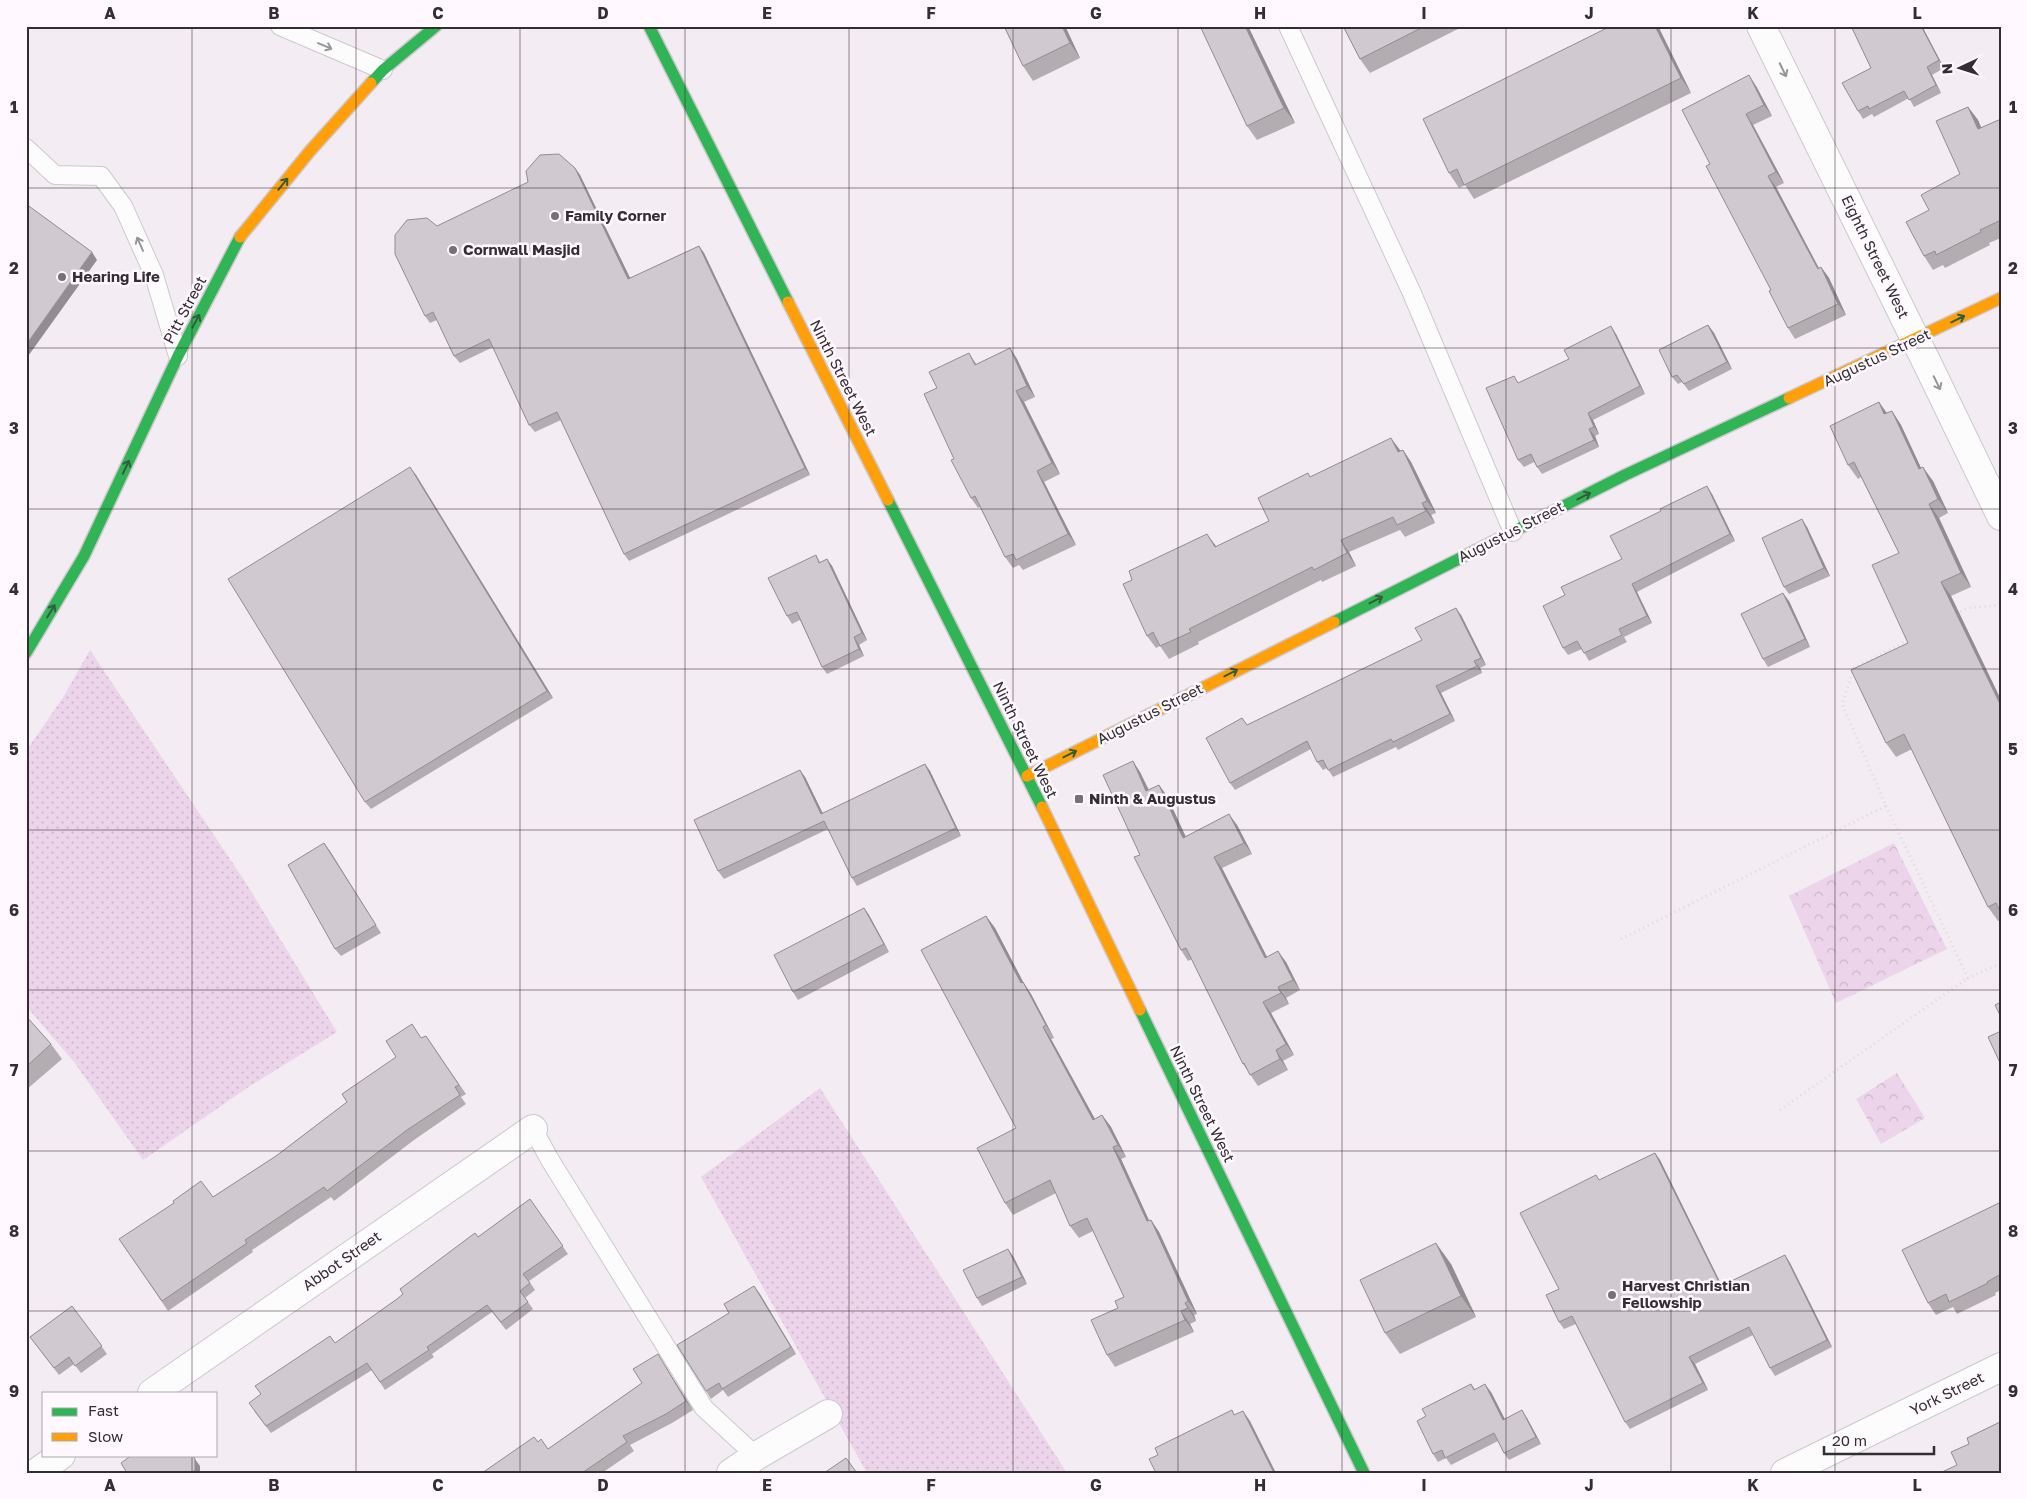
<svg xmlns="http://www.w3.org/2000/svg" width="2027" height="1499" font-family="'Golos Text',sans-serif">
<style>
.grass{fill:url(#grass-dots)}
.park{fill:url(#park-crowns)}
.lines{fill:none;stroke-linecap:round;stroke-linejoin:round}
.lane-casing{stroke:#cec8cd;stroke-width:20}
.street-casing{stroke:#cec8cd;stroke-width:30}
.fast-casing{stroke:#cec8cd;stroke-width:14}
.slow-casing{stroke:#cec8cd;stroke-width:14}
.path{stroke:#dddadc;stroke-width:3;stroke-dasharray:1 4;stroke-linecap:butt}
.lane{stroke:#fdfcfd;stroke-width:18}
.street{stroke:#fdfcfd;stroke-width:28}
.fast{stroke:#30b455;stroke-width:11}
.slow{stroke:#ff9f0a;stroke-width:11}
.wall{fill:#b3adb2}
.shaded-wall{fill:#928d91}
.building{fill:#d0c9cf;stroke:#928d91}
.oneway{stroke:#989598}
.oneway2{stroke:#325d3e}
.grid{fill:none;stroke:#332e32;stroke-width:1;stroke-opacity:0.55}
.poi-dot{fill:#777076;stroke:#fff9ff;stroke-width:2}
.labels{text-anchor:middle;stroke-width:5;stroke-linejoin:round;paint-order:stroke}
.poi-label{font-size:15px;font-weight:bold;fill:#332e32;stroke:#fff9ff;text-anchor:start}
.street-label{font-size:15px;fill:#332e32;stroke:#fff9ff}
.neatline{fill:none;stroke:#332e32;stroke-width:2}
.grid-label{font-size:16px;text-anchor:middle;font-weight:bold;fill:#332e32}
</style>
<defs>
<pattern id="grass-dots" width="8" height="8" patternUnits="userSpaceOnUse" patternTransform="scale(1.25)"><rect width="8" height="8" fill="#ecd5eb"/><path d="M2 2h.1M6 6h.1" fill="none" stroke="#cbb7ca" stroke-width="1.8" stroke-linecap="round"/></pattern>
<pattern id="park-crowns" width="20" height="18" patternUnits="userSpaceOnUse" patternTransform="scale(1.25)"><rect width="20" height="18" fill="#ecd5eb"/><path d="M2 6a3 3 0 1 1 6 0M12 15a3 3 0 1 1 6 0" fill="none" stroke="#cbb7ca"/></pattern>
</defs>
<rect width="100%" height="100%" fill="#f4ecf3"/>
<g class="grass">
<polygon points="90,650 244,880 337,1032 250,1086 143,1160 74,1062 26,1006 26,751 64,696"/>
<polygon points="820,1088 1067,1473 867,1473 701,1177"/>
</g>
<g class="park">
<polygon points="1894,843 1947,949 1836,1003 1789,896"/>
<polygon points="1897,1073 1925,1118 1881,1144 1856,1099"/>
</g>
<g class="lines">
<defs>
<g id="lane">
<polyline points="280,26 383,70"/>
<polyline points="1288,26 1411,291 1513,532"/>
<polyline points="26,148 55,175 101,176 123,206 154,275 178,356"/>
<polyline points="533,1129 550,1160 704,1408 756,1456"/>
</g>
<g id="street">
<polyline points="1761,26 1927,363 2001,516"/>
<polyline points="152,1393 533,1129"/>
<polyline points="36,1473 61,1455"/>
<polyline points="731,1473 756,1456 828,1414"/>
<polyline points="1785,1473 2001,1367"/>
</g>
<g id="fast">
<polyline points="649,26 788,302"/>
<polyline points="371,83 383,70 436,26"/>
<polyline points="888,500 1042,807"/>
<polyline points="1334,622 1625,475 1789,398"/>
<polyline points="26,653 84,556 178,356 240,237"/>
<polyline points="1140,1010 1364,1473"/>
</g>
<g id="slow">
<polyline points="240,237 310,151 371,83"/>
<polyline points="788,302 888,500"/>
<polyline points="1789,398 2001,298"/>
<polyline points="1027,776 1334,622"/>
<polyline points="1042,807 1140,1010"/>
</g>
</defs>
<use href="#lane" class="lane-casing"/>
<use href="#street" class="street-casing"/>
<use href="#fast" class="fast-casing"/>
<use href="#slow" class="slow-casing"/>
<g class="path">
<polyline points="1956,614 1968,608 2001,605"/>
<polyline points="1886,806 1968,978 2001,963"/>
<polyline points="1621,939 1886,806 1842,704 1854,668 1908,640"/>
<polyline points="1780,1110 1968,978"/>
</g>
<use href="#lane" class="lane"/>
<use href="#street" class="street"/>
<use href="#fast" class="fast"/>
<use href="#slow" class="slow"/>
</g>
<g class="wall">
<polygon points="1004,26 1065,26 1080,58 1033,81 1023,66"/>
<polygon points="1248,26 1295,123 1257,140 1247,126"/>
<polygon points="1343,26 1464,26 1370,73 1360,59"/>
<polygon points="1658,26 1691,93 1474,199 1465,185 1459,188 1449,173"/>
<polygon points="1851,26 1922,26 1944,68 1932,75 1941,93 1914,107 1909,98 1874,117 1872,114 1863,119 1858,111 1871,68"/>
<polygon points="1756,86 1772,116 1753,125 1784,183 1776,187 1819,268 1821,267 1829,278 1846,315 1795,339 1788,328 1771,290 1710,164"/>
<polygon points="1968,107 1978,120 1981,128 2001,119 2001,238 1989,243 1990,245 1945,268 1943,265 1933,270 1924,256 1929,210 1960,174"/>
<polygon points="575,168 580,175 630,278 699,246 704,253 810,475 629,561 624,554 561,420 535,432 529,425 493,347 460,363 454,356 437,320 430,323 425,316 437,226"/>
<polygon points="1708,325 1714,333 1732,369 1689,391 1682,382 1678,384 1672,377"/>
<polygon points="1616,334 1645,394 1593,420 1599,434 1595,436 1599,447 1542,474 1537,467 1534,462 1524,467 1518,460 1519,383 1569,359"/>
<polygon points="1010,348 1017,359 1035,397 1024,402 1060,474 1044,482 1076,545 1023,570 1019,565 1013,568 1005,557 980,507 978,508 971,498 954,459 977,364"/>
<polygon points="1879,402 1886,413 1892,411 1901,425 1921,468 1933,481 1948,513 1939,518 1971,587 1951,596 2001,700 2001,920 1998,921 1988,907 1912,749 1896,757 1886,743 1908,643 1899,553 1861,477 1858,479 1848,465"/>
<polygon points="1403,450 1411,462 1436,513 1431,515 1435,523 1405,537 1400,530 1349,552 1356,566 1322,582 1321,580 1198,642 1199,644 1169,659 1160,646 1156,648 1147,636 1216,547 1269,521 1311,477"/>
<polygon points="416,475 553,698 371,809 365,802"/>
<polygon points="1712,494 1735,541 1637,592 1652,623 1624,637 1627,642 1589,661 1582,649 1568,655 1563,648 1565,595 1622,559"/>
<polygon points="1807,527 1830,576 1789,594 1784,587"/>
<polygon points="816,555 820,562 827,559 832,566 867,640 859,645 864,656 827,674 822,667 800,620 792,624 787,616"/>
<polygon points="1789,601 1810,647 1768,667 1763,659"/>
<polygon points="1461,615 1486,665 1480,668 1482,673 1441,693 1455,721 1398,750 1396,747 1333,777 1327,768 1323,770 1317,762 1311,749 1235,790 1230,783 1242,718 1247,725 1422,640"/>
<polygon points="925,764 930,771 961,836 857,886 852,878 828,829 724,879 718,871 805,777 823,814"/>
<polygon points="1140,772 1149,790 1159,785 1167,796 1185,836 1237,825 1252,854 1222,868 1267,957 1286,962 1300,990 1286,998 1289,1004 1271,1013 1294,1055 1283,1061 1288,1070 1258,1086 1243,1064 1192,959 1188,961 1181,950 1140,855"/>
<polygon points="324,843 381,933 341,956 335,949"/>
<polygon points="864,908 869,915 889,952 798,1000 793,992"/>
<polygon points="986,916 995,928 1023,982 1031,994 1054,1038 1051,1039 1095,1119 1102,1115 1111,1127 1126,1157 1121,1159 1149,1220 1151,1220 1159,1232 1197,1314 1194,1315 1196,1321 1190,1324 1194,1332 1115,1367 1107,1355 1118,1308 1124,1297 1093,1231 1079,1238 1070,1226 1056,1193 1013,1215 1005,1203 1016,1128"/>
<polygon points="26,1016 51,1044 62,1059 26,1090"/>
<polygon points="426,1036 466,1094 461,1097 466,1104 414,1140 334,1201 331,1197 252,1250 253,1252 168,1311 119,1239 213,1197 276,1156 347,1102 422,1038"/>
<polygon points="1655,1153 1660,1160 1722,1286 1785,1255 1790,1263 1832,1347 1775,1376 1770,1368 1753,1335 1695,1364 1708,1390 1630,1429 1625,1422 1576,1324 1564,1329 1559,1322 1559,1289 1600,1180"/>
<polygon points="530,1199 568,1254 529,1281 535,1290 525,1298 533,1309 506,1330 492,1312 432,1354 434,1357 385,1390 372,1370 271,1433 254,1411 335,1343 397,1299 478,1237"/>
<polygon points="2001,1202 2001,1290 1995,1293 1996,1295 1957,1314 1953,1307 1936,1315 1928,1303"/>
<polygon points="1013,1256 1027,1284 982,1306 977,1298"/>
<polygon points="1451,1264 1476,1317 1400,1354 1385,1333"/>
<polygon points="754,1286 796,1354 728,1397 723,1390 711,1399 706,1391 729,1313"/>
<polygon points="72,1306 107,1354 81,1373 74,1364 59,1375 30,1337"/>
<polygon points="664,1364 693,1410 672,1423 630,1445 634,1451 602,1473 482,1473 538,1442 548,1449 642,1383"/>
<polygon points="1471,1384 1475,1389 1491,1392 1504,1419 1527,1418 1541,1444 1509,1460 1504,1453 1498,1441 1451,1465 1446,1458 1438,1462 1433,1454 1426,1416"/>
</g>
<g class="shaded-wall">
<polygon points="1062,26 1065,26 1080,58 1070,43"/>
<polygon points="1245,26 1248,26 1295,123 1284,108"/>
<polygon points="1655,26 1658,26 1691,93 1681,78"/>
<polygon points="1921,26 1922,26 1944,68 1939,60"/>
<polygon points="1927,67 1932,75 1941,93 1936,85"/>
<polygon points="1749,75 1756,86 1772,116 1764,105"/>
<polygon points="1968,107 1978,120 1988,143 1978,129"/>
<polygon points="1746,114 1753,125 1784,183 1776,172"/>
<polygon points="575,168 580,175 634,286 628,279"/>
<polygon points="1768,176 1776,187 1825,280 1818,269"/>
<polygon points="699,246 704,253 810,475 805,468"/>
<polygon points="92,252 97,260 26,359 26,345"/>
<polygon points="1821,267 1829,278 1846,315 1838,304"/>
<polygon points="1708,325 1714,333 1732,369 1727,362"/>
<polygon points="1611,326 1616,334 1645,394 1640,386"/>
<polygon points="1010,348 1017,359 1035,397 1027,386"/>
<polygon points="969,353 976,364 975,365"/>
<polygon points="1016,391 1024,402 1060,474 1052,463"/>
<polygon points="1879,402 1889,416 1884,414"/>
<polygon points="1892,411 1901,425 1928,483 1919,469"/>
<polygon points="1588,413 1593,420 1599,434 1594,427"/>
<polygon points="1589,429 1595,436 1599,447 1594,440"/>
<polygon points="1391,438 1400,450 1407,464 1398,452"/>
<polygon points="1403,450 1411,462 1436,513 1427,501"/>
<polygon points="410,467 416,475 553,698 547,691"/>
<polygon points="1923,467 1933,481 1948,513 1938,499"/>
<polygon points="1037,471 1044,482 1076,545 1068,534"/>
<polygon points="1707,486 1712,494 1735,541 1730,534"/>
<polygon points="1422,503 1431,515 1435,523 1426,511"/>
<polygon points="1929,504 1939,518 1971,587 1961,573"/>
<polygon points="1802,519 1807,527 1830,576 1824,568"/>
<polygon points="1207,534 1216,546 1223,560"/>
<polygon points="1341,540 1349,552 1356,566 1347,553"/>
<polygon points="827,559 832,566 867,640 862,633"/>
<polygon points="1941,582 1951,596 2001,700 2001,706"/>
<polygon points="1632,584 1637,592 1652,623 1647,616"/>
<polygon points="1783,593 1789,601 1810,647 1805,639"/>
<polygon points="1456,608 1461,615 1486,665 1481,658"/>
<polygon points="854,637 859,645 864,656 859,649"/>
<polygon points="1474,661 1480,668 1482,673 1477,666"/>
<polygon points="1436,686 1441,693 1455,721 1450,714"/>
<polygon points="1133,761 1140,772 1154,802 1146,791"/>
<polygon points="925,764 930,771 961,836 956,828"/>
<polygon points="800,770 805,777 827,822 821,814"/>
<polygon points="1159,785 1167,796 1191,848 1183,838"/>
<polygon points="1229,814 1237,825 1252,854 1244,843"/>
<polygon points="324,843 330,851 381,933 376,925"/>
<polygon points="1214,857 1222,868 1273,969 1265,958"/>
<polygon points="864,908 869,915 889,952 884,944"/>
<polygon points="986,916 995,928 1030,995 1021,983"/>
<polygon points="1278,951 1286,962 1300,990 1293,980"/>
<polygon points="1023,982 1031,994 1054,1038 1046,1025"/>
<polygon points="1278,987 1286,998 1289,1004 1281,993"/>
<polygon points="1263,1002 1271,1013 1294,1055 1286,1044"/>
<polygon points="1043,1027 1051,1039 1102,1132 1093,1120"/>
<polygon points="1276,1050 1283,1061 1288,1070 1280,1059"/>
<polygon points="1102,1115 1111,1127 1126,1157 1118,1145"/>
<polygon points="1113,1147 1121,1159 1155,1234 1147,1221"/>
<polygon points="1655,1153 1660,1160 1726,1294 1721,1286"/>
<polygon points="1151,1220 1159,1232 1197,1314 1188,1301"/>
<polygon points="1436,1243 1451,1264 1476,1317 1461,1296"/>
<polygon points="1008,1249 1013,1256 1027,1284 1022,1277"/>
<polygon points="1785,1255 1790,1263 1832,1347 1827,1340"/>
<polygon points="754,1286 760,1294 796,1354 791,1347"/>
<polygon points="1185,1303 1194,1315 1196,1321 1188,1308"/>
<polygon points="1181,1311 1190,1324 1194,1332 1185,1320"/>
<polygon points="658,1354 664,1364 693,1410 686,1401"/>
<polygon points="1689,1357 1695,1364 1708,1390 1703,1383"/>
<polygon points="1485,1384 1491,1392 1509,1427 1503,1420"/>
<polygon points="1522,1410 1527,1418 1541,1444 1536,1437"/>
<polygon points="1243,1411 1250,1421 1276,1473 1274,1473"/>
<polygon points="192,1455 200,1466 200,1473 196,1473 195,1470"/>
</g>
<g class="building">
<polygon points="1004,26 1062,26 1070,43 1023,66"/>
<polygon points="1200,26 1245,26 1284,108 1247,126"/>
<polygon points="1343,26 1425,26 1360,59"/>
<polygon points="1611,26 1655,26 1681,78 1464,185 1457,169 1449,173 1423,119"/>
<polygon points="1851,26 1921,26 1939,60 1927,67 1936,85 1909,100 1904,91 1869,109 1868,106 1858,111 1842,83 1871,68"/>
<polygon points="1749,75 1764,105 1746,114 1776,172 1768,176 1818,269 1821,267 1838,304 1788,328 1769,291 1771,290 1706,166 1710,164 1682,110"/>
<polygon points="1968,107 1978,129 2001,119 2001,220 1980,230 1981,232 1936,255 1935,251 1924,256 1906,222 1929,210 1921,195 1960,174 1936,121"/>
<polygon points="559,154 575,168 628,279 699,246 805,468 624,554 557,412 529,425 489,339 454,356 433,312 425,316 395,254 395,235 407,220 427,218 437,226 528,182 526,171 540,155"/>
<polygon points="26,204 92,252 26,345"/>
<polygon points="1708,325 1727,362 1684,384 1677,375 1672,377 1659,350"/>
<polygon points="1611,326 1640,386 1588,413 1594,427 1589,429 1594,440 1537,467 1531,454 1518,460 1486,388 1514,376 1518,383 1569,359 1564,350"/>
<polygon points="1010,348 1027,386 1016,391 1052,463 1037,471 1068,534 1016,560 1013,554 1005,557 975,496 971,498 951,460 954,459 924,394 937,388 929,372 969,353 975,365"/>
<polygon points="1879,402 1884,414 1892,411 1919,469 1923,467 1938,499 1929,504 1961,573 1941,582 2001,706 2001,913 1996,903 1988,907 1904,734 1886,743 1851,670 1908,643 1872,565 1899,553 1854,462 1848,465 1830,426"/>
<polygon points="1391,438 1398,452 1403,450 1427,501 1422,503 1426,511 1397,525 1393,517 1341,540 1347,553 1314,570 1312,567 1189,629 1191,632 1160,646 1153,632 1147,636 1123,584 1132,580 1129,571 1207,534 1215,547 1269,521 1258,498 1308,473 1310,477"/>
<polygon points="410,467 547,691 365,802 228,579"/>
<polygon points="1707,486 1730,534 1632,584 1647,616 1619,629 1622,635 1584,653 1577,641 1563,648 1543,606 1565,595 1561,587 1622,559 1610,536 1661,511 1660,509"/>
<polygon points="1802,519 1824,568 1784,587 1762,538"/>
<polygon points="816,555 819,563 827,559 862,633 854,637 859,649 822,667 797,612 787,616 768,578"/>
<polygon points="1783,593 1805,639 1763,659 1741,614"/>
<polygon points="1456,608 1481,658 1474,661 1477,666 1436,686 1450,714 1393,742 1391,739 1328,770 1323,760 1317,762 1307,741 1230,783 1206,738 1242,718 1247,725 1422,640 1415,628"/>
<polygon points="1133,761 1146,791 1159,785 1183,838 1229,814 1244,843 1214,857 1265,958 1278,951 1293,980 1278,987 1281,993 1263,1002 1286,1044 1276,1050 1280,1059 1250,1075 1244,1063 1243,1064 1186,948 1181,950 1134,857 1140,855 1103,775"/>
<polygon points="925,764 956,828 852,878 824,821 718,871 694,820 800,770 821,814"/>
<polygon points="324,843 376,925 335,949 288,865"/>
<polygon points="864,908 884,944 793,992 774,955"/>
<polygon points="986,916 1021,983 1023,982 1046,1025 1043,1027 1093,1120 1102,1115 1118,1145 1113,1147 1147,1221 1151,1220 1188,1301 1185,1303 1188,1308 1181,1311 1185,1320 1107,1355 1091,1320 1118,1308 1115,1301 1124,1297 1087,1218 1070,1226 1050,1180 1005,1203 977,1148 1016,1128 921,950"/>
<polygon points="2001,1002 2001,1017 1995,1005"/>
<polygon points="26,1016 51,1044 26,1067"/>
<polygon points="412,1024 421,1038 426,1036 459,1085 455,1087 460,1095 407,1130 327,1191 324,1187 245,1240 247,1243 162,1301 119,1239 174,1203 173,1201 201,1181 213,1197 276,1156 347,1102 342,1094 396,1057 386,1041"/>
<polygon points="2001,1031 2001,1065 1988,1037"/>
<polygon points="1655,1153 1721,1286 1785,1255 1827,1340 1770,1368 1749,1327 1689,1357 1703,1383 1625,1422 1572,1316 1559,1322 1546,1295 1559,1289 1520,1213 1596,1175 1599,1180"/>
<polygon points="530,1199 563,1246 523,1274 530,1283 520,1291 528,1302 501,1322 487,1305 427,1347 429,1350 380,1382 367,1363 266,1426 249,1403 261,1394 255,1386 330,1336 335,1343 397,1299 403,1294 400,1289 475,1233 478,1237"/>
<polygon points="2001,1202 2001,1274 1987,1282 1988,1283 1949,1302 1946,1294 1928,1303 1902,1250"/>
<polygon points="1436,1243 1461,1296 1385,1333 1360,1280"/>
<polygon points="1008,1249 1022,1277 977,1298 963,1270"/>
<polygon points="754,1286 791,1347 722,1389 719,1383 706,1391 677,1345 729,1313 724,1304"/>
<polygon points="72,1306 102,1346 75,1366 69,1357 54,1368 30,1337"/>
<polygon points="658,1354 686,1401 666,1414 623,1436 627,1442 582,1473 482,1473 534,1437 538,1442 541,1439 548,1449 642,1383 633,1369"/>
<polygon points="1471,1384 1474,1390 1485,1384 1503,1420 1522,1410 1536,1437 1504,1453 1494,1433 1445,1458 1442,1450 1433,1454 1417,1421 1426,1416 1422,1409"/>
<polygon points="1232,1410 1234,1415 1243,1411 1274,1473 1156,1473 1149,1459 1158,1455 1155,1448"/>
<polygon points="2000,1422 2001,1425 2001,1473 1940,1473 1957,1465 1951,1452 1969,1444 1967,1438"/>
<polygon points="132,1455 192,1455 195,1459 195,1470 191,1473 127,1473 121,1463"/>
<polygon points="846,1458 857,1473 824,1473"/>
</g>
<defs><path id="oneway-shaft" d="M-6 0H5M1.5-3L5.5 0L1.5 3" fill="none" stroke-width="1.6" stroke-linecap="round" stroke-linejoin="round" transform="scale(1.25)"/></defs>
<g class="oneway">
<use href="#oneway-shaft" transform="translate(325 46) rotate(23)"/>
<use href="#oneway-shaft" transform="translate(1783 70) rotate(64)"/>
<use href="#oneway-shaft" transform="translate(140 244) rotate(-114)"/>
<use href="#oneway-shaft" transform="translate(1937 383) rotate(64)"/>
</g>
<g class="oneway2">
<use href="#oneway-shaft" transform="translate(283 184) rotate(-51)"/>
<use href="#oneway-shaft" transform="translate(1958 319) rotate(-26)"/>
<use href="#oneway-shaft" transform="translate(196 321) rotate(-62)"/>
<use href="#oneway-shaft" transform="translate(126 467) rotate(-65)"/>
<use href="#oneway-shaft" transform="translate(1584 496) rotate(-27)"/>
<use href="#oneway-shaft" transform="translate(1376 600) rotate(-27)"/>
<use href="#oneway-shaft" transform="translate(51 611) rotate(-59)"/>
<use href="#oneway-shaft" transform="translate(1231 673) rotate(-27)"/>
<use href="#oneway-shaft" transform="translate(1070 754) rotate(-27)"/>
</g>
<path class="grid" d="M192,26V1393M356,26V1473M520,26V1473M685,26V1473M849,26V1473M1013,26V1473M1178,26V1473M1342,26V1473M1506,26V1473M1671,26V1473M1835,26V1473M26,188H2001M26,348H2001M26,509H2001M26,669H2001M26,830H2001M26,990H2001M26,1151H2001M26,1311H2001M192,1455V1473"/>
<g class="poi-dot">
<circle cx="555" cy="216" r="5"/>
<circle cx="453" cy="250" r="5"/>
<circle cx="62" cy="277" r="5"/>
<rect x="1074" y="794" width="10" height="10" rx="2.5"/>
<circle cx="1612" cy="1295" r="5"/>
</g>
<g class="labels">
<g class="poi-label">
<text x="565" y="221">Family Corner</text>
<text x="463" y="255">Cornwall Masjid</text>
<text x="72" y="282">Hearing Life</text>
<text x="1089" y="804">Ninth &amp; Augustus</text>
<text x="1622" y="1291">Harvest Christian<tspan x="1622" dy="17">Fellowship</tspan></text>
</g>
<g class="street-label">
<text transform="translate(1875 257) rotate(64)" y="5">Eighth Street West</text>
<text transform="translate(185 310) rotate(-62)" y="5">Pitt Street</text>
<text transform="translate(1877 358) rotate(-25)" y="5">Augustus Street</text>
<text transform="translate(843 378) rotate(63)" y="5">Ninth Street West</text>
<text transform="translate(1511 532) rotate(-27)" y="5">Augustus Street</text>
<text transform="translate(1150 714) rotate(-27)" y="5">Augustus Street</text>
<text transform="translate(1025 740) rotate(64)" y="5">Ninth Street West</text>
<text transform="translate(1202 1104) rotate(64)" y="5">Ninth Street West</text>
<text transform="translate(342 1261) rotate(-35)" y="5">Abbot Street</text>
<text transform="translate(1947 1394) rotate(-26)" y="5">York Street</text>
</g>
</g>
<rect width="2027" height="1499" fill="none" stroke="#fff9ff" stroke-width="55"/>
<rect x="42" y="1392" width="175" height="65" fill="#fff9ff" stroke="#ada8ad"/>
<rect x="52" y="1408" width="25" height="8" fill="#30b455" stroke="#ada8ad"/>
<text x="88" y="1416" font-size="15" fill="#332e32">Fast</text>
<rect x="52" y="1433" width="25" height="8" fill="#ff9f0a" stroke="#ada8ad"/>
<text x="88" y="1442" font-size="15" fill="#332e32">Slow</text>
<g transform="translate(1960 68) rotate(266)" stroke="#fff9ff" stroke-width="4" paint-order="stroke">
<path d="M0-4L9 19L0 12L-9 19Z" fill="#332e32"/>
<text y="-8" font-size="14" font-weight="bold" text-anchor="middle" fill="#332e32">N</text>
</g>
<path d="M1824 1446v8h110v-8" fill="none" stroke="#332e32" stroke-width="2.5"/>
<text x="1832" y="1446" font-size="15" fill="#332e32" stroke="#fff9ff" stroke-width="4" paint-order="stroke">20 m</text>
<rect x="28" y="28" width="1972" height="1444" class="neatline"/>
<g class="grid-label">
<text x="110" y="19">A</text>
<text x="274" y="19">B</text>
<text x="438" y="19">C</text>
<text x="603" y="19">D</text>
<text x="767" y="19">E</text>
<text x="931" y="19">F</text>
<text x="1096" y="19">G</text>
<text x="1260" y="19">H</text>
<text x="1424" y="19">I</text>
<text x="1589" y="19">J</text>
<text x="1753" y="19">K</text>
<text x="1917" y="19">L</text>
<text x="14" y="113">1</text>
<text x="2013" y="113">1</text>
<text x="14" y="274">2</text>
<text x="2013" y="274">2</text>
<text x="14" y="434">3</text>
<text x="2013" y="434">3</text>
<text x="14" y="595">4</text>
<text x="2013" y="595">4</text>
<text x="14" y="755">5</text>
<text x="2013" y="755">5</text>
<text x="14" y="916">6</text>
<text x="2013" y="916">6</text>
<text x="14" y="1076">7</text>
<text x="2013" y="1076">7</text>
<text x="14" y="1237">8</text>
<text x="2013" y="1237">8</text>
<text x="14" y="1397">9</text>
<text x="2013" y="1397">9</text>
<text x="110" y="1491">A</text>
<text x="274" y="1491">B</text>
<text x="438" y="1491">C</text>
<text x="603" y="1491">D</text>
<text x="767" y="1491">E</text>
<text x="931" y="1491">F</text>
<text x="1096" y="1491">G</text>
<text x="1260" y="1491">H</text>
<text x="1424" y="1491">I</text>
<text x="1589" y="1491">J</text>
<text x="1753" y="1491">K</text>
<text x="1917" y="1491">L</text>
</g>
</svg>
